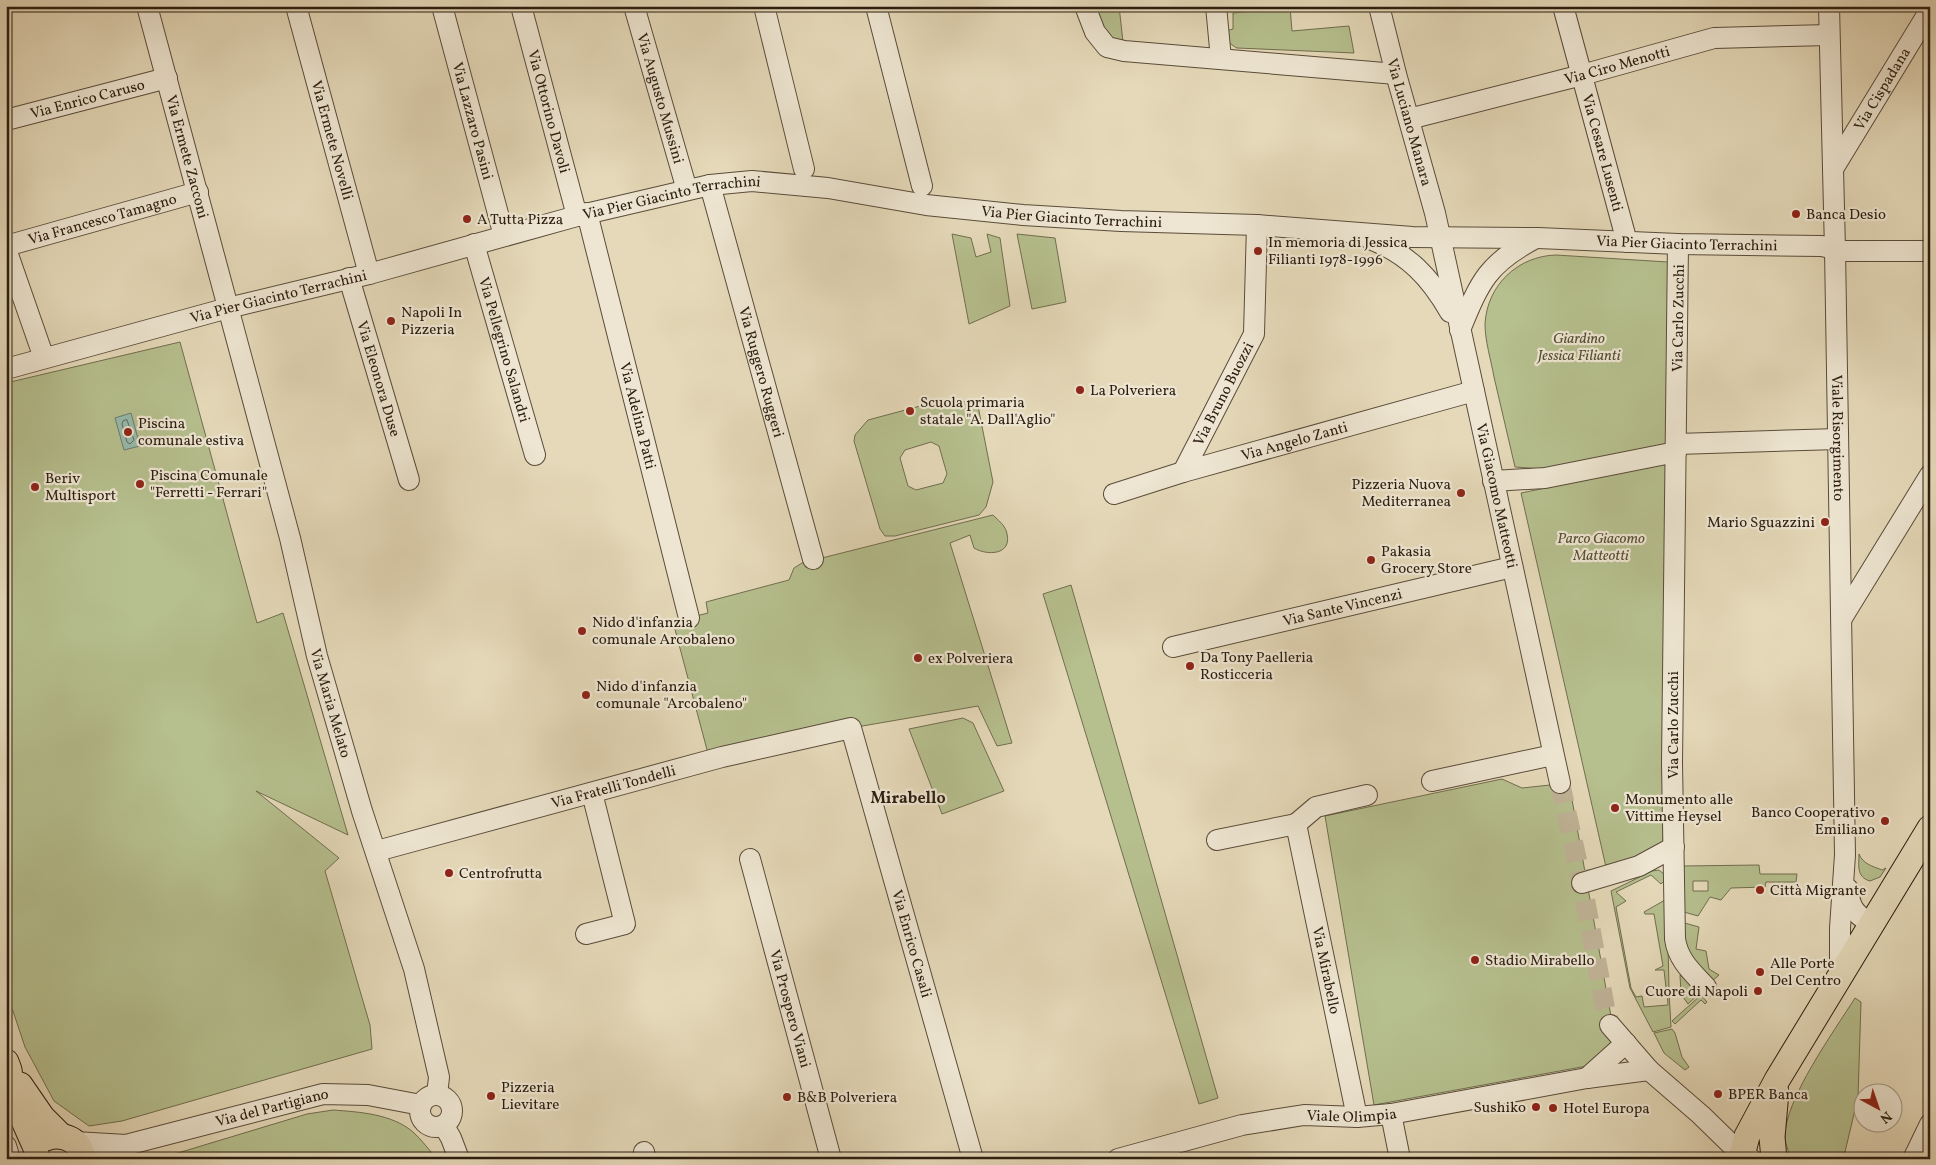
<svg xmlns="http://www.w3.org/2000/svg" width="1936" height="1165" font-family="Vollkorn,serif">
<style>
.green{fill:#b6bf8e;stroke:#706e4f;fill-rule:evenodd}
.water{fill:#96baad;stroke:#6b7b6e}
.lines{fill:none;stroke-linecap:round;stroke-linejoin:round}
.shore{stroke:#606c5e;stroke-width:1}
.minor-tunnel{stroke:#c0b397;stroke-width:20;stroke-dasharray:20 10;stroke-linecap:butt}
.minor-casing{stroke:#5a4c3a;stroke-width:22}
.major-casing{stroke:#2b1d10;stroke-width:27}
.minor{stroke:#eee6d2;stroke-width:20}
.major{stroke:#e5d9b9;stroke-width:25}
.poi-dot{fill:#8f2418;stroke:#eee6d2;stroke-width:2}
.labels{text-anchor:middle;stroke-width:4.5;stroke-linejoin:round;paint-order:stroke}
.street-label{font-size:15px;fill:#2b1d10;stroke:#eee6d2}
.poi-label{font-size:15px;fill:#2b1d10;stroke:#eee6d2;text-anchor:start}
.park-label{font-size:15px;font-style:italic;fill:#554e36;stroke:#eee6d2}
.neighbourhood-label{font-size:16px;font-weight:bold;fill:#2b1d10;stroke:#eee6d2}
</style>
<rect width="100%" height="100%" fill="#e5d9b9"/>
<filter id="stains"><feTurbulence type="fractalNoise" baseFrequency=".004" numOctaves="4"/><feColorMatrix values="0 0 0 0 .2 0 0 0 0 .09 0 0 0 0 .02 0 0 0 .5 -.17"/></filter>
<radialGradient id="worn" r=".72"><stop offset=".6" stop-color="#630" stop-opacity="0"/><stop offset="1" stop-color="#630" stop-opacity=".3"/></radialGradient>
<g class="green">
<polygon points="1092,6 1119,6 1123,42 1111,42"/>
<path d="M1290,7L1292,31L1349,26L1354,53L1237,48C1229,44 1227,40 1226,31L1233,29V13Z"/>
<polygon points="952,234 971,238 976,257 991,252 987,234 1000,238 1010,306 969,324"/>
<polygon points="1017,234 1055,238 1066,302 1032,309"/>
<path d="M1556,255L1668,262L1667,445L1543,469L1515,467C1508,437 1501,407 1494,377C1491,360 1485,341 1485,324C1487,285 1518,256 1556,255Z"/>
<polygon points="180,342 257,623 283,613 348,835 256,791 339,858 325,871 370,1025 372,1049 122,1121 89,1126 54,1101 25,1047 6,990 6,383"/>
<path d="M971,401L978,406L993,482L986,507L979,515L895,536H885L880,529L854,441L855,435L868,420L924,405ZM931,442L939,446L947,474L943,483L916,490L908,486L900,458L905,450Z"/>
<polygon points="1664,464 1667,468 1663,842 1635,860 1606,867 1521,493"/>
<path d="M993,515C998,520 1006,526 1007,534C1012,555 987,556 974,548L970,535L950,543L1012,743L997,746L978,706L851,728L710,761L673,622L708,613L706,602L789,580L794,568L802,563Z"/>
<polygon points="1071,585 1218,1098 1199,1104 1043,594"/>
<polygon points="963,718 973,723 1004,791 942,814 909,729"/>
<polygon points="1502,779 1522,788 1569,783 1616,1044 1587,1066 1374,1105 1325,816"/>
<path d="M1859,854C1863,864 1872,866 1882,870L1886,868L1880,877L1870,881C1856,877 1859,865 1859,854Z"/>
<path d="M1759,865L1760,874H1797L1796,882H1766L1765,887L1731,888L1721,900L1710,897L1698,916L1684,912L1682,866ZM1693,881H1708V891H1693Z"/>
<polygon points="1659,870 1665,875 1665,880 1661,884 1651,875 1616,892 1626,901 1616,907 1631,988 1636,997 1642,996 1644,1007 1668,1005 1667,991 1669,991 1671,1027 1653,1032 1630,988 1611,891 1652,871"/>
<polygon points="1665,900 1667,901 1669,988 1666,988 1664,970 1655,970 1663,966 1654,914 1645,914 1644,912"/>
<polygon points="1681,922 1699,927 1696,949 1706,951 1709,969 1719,975 1710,983 1681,941"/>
<polygon points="1680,975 1699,994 1688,1004 1681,994"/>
<polygon points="1701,995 1707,1002 1705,1004 1701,1000 1675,1024 1672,1021"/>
<path d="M1855,998L1861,1002L1858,1097L1845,1152L1832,1159H1791C1789,1152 1785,1144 1785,1137C1784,1100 1835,1030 1855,998Z"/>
<polygon points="1672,1029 1675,1033 1682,1057 1689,1067 1685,1070 1664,1053 1654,1033"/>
<path d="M333,1110C360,1112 392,1114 413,1132C422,1140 429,1150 437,1159H158L307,1114Z"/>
</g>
<polygon class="water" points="131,413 140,446 124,450 115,418"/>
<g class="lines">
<polygon class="shore" points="127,420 134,440 130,444 127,442 122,424 123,421"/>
<polyline class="minor-tunnel" points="1560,783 1582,883 1605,1008 1610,1025"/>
<defs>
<g id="minor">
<path id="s1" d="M147,6L290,538L317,656L362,811L414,969L439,1077L437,1095"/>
<path id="s2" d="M296,6L369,274"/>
<path id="s3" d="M442,6L504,236"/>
<path id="s4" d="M521,6L577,216"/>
<path id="s5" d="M634,6L687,190"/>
<polyline points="764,6 804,169"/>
<polyline points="876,6 922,186"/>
<polyline points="1085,6 1095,32 1107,47 1124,51 1396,74"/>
<polyline points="1216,6 1221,59"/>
<path id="s6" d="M1379,6L1396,74L1435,213L1560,783"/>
<path id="s7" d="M1563,6L1627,242"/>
<path id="s8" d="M1829,6L1835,250L1845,855L1840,928V974"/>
<path id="s9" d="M1409,119L1582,75L1714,38L1829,35"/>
<path id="s10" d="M6,120L167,78"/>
<path id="s11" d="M1833,169L1930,10"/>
<path id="s12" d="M710,185L813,559"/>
<path id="s13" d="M587,213L689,618"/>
<path d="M1370,239C1408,254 1430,277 1450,312"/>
<path id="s14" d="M474,244L535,455"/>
<path d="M1678,244L1672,763L1675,939C1678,960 1692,972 1706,987"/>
<path id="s15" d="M6,246L198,192"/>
<polyline points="6,249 44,358"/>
<path id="s16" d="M349,278L409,480"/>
<path d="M1460,330C1480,281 1488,263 1536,238"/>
<path id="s17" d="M6,369L228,308L369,274L577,216L710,185L752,181L828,188L926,205L1023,215L1121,221L1257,225L1412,237L1538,238L1678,244L1822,246L1843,251H1930"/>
<polyline points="1677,444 1838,439"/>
<path id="s18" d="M1183,472L1254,334L1257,225"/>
<polyline points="1493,481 1545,478 1676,452"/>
<path id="s19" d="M1114,494L1183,472L1474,391"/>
<polyline points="1842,618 1930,475"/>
<path id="s20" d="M1173,647L1512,567"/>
<polyline points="1432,781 1553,755"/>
<polyline points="1296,824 1316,807 1367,795"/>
<path id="s21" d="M1217,840L1296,824L1357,1117"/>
<path id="s22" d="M377,851L722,757L851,728L973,1159"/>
<path id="s23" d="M750,859L831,1159"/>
<polyline points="1582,883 1639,866 1674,847"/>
<path d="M1848,889C1850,908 1854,913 1871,924"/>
<polyline points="586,934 625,924 592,793"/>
<polyline points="1610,1025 1649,1070 1701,1115 1741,1154 1751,1159"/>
<polyline points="1587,1078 1626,1043"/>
<circle cx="436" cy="1111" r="16"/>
<polyline points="1391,1114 1400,1159"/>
<polyline points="444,1126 451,1138 459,1159"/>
<path id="s24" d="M75,1142L126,1145L323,1094L368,1095L421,1105"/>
<polyline points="6,1146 10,1159"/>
<polyline points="644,1152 646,1159"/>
<path id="s25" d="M1118,1159L1242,1125L1304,1115L1357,1117L1391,1114L1587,1078L1649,1070"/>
<polyline points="1913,1159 1930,1124"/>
</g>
<g id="major">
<polyline points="6,1062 9,1070 13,1096 36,1148"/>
<polyline points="20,1085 42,1117 61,1136"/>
<path d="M46,1138C63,1132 81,1140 83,1159"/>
<polyline points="1741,1159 1747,1136 1777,1080 1930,828"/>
<polyline points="1774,1159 1772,1137 1776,1092"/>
</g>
</defs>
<use href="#minor" class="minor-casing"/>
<use href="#major" class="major-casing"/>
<use href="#minor" class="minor"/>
<use href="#major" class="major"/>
</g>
<g class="poi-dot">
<circle cx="1796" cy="214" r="5"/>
<circle cx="467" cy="219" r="5"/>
<circle cx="1258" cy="251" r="5"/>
<circle cx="391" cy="321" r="5"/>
<circle cx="1080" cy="390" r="5"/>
<circle cx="910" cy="411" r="5"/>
<circle cx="128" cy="432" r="5"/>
<circle cx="140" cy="484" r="5"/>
<circle cx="35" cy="487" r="5"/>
<circle cx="1461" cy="493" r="5"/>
<circle cx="1825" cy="522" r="5"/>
<circle cx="1371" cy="560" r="5"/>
<circle cx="582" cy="631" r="5"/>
<circle cx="918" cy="658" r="5"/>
<circle cx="1190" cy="666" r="5"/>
<circle cx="586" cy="695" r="5"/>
<circle cx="1615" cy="808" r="5"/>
<circle cx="1885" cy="821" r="5"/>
<circle cx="449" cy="873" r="5"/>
<circle cx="1760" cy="890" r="5"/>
<circle cx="1475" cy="960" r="5"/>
<circle cx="1760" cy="972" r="5"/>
<circle cx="1758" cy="991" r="5"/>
<circle cx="1718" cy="1094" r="5"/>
<circle cx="491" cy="1096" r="5"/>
<circle cx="787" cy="1097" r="5"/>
<circle cx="1536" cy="1107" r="5"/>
<circle cx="1553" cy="1108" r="5"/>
</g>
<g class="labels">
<g class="street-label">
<text dy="5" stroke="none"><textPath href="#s9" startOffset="215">Via Ciro Menotti</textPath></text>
<text dy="5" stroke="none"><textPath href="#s11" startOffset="94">Via Cispadana</textPath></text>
<text dy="5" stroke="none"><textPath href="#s5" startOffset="96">Via Augusto Mussini</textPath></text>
<text dy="5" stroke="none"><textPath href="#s10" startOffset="84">Via Enrico Caruso</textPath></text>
<text dy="5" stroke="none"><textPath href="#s4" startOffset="109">Via Ottorino Davoli</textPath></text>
<text dy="5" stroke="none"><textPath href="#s3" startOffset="119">Via Lazzaro Pasini</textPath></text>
<text dy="5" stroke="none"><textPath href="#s6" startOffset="120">Via Luciano Manara</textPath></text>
<text dy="5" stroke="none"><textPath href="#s2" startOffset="139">Via Ermete Novelli</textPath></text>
<text dy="5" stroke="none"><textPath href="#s7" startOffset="152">Via Cesare Lusenti</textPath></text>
<text dy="5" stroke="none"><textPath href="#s1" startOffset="156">Via Ermete Zacconi</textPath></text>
<text dy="5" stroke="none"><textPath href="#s17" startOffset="688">Via Pier Giacinto Terrachini</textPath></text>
<text dy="5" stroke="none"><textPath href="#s17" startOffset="1092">Via Pier Giacinto Terrachini</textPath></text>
<text dy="5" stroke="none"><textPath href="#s15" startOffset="100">Via Francesco Tamagno</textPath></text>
<text dy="5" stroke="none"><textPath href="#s17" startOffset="1708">Via Pier Giacinto Terrachini</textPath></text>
<text dy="5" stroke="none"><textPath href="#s17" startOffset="282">Via Pier Giacinto Terrachini</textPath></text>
<text transform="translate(1678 318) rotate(-89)" y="5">Via Carlo Zucchi</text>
<text dy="5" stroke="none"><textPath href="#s14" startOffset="110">Via Pellegrino Salandri</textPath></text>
<text dy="5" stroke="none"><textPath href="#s12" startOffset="194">Via Ruggero Ruggeri</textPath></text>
<text dy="5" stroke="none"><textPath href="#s16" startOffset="105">Via Eleonora Duse</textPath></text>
<text dy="5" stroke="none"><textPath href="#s18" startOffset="88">Via Bruno Buozzi</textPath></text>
<text dy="5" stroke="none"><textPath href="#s13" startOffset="209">Via Adelina Patti</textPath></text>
<text dy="5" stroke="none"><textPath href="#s8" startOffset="432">Viale Risorgimento</textPath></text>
<text dy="5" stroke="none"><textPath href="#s19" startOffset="188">Via Angelo Zanti</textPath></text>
<text dy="5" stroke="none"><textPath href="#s6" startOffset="504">Via Giacomo Matteotti</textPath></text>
<text dy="5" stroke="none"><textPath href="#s20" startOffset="174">Via Sante Vincenzi</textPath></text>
<text dy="5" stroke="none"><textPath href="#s1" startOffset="721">Via Maria Melato</textPath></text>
<text transform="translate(1673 725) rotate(-90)" y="5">Via Carlo Zucchi</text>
<text dy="5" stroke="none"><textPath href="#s22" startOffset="245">Via Fratelli Tondelli</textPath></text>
<text dy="5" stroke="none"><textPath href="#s22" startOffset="714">Via Enrico Casali</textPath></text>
<text dy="5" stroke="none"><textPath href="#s21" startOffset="230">Via Mirabello</textPath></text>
<text dy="5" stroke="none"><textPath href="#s23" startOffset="155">Via Prospero Viani</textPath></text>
<text dy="5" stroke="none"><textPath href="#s24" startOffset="202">Via del Partigiano</textPath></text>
<text dy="5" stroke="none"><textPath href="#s25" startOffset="239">Viale Olimpia</textPath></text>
</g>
<g class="poi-label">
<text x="1806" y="219">Banca Desio</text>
<text x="477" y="224">A Tutta Pizza</text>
<text x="1268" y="247">In memoria di Jessica<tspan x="1268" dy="17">Filianti 1978-1996</tspan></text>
<text x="401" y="317">Napoli In<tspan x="401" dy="17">Pizzeria</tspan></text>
<text x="1090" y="395">La Polveriera</text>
<text x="920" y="407">Scuola primaria<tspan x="920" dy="17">statale "A. Dall'Aglio"</tspan></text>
<text x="138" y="428">Piscina<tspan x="138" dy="17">comunale estiva</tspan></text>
<text x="150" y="480">Piscina Comunale<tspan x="150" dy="17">"Ferretti - Ferrari"</tspan></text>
<text x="45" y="483">Beriv<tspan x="45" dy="17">Multisport</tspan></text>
<text x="1451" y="489" text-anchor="end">Pizzeria Nuova<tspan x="1451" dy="17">Mediterranea</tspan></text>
<text x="1815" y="527" text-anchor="end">Mario Sguazzini</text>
<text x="1381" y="556">Pakasia<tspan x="1381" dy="17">Grocery Store</tspan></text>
<text x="592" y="627">Nido d'infanzia<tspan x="592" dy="17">comunale Arcobaleno</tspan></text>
<text x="1200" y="662">Da Tony Paelleria<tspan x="1200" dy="17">Rosticceria</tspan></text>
<text x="928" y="663">ex Polveriera</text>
<text x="596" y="691">Nido d'infanzia<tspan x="596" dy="17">comunale "Arcobaleno"</tspan></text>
<text x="1625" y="804">Monumento alle<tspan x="1625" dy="17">Vittime Heysel</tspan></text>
<text x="1875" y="817" text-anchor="end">Banco Cooperativo<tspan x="1875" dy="17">Emiliano</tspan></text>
<text x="459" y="878">Centrofrutta</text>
<text x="1770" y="895">Città Migrante</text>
<text x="1485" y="965">Stadio Mirabello</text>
<text x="1770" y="968">Alle Porte<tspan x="1770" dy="17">Del Centro</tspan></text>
<text x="1748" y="996" text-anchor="end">Cuore di Napoli</text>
<text x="501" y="1092">Pizzeria<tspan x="501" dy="17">Lievitare</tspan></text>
<text x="1728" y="1099">BPER Banca</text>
<text x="797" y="1102">B&amp;B Polveriera</text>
<text x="1526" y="1112" text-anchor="end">Sushiko</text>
<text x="1563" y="1113">Hotel Europa</text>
</g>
<g class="park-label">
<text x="1579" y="343">Giardino<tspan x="1579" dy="17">Jessica Filianti</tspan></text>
<text x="1601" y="543">Parco Giacomo<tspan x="1601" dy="17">Matteotti</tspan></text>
</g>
<g class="neighbourhood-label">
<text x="908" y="803">Mirabello</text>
</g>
</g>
<rect width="1936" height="1165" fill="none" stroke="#e5d9b9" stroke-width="25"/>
<rect x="8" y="8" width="1921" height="1150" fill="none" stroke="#2b1d10" stroke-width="2.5"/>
<rect x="12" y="12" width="1911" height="1140" fill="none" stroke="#2b1d10"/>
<g transform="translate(1878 1108) rotate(140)"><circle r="24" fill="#eee6d2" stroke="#a09684"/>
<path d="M0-4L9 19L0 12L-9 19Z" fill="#8f2418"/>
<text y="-8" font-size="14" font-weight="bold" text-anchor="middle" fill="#2b1d10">N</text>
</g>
<rect width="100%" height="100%" filter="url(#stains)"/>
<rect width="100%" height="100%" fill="url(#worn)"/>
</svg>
